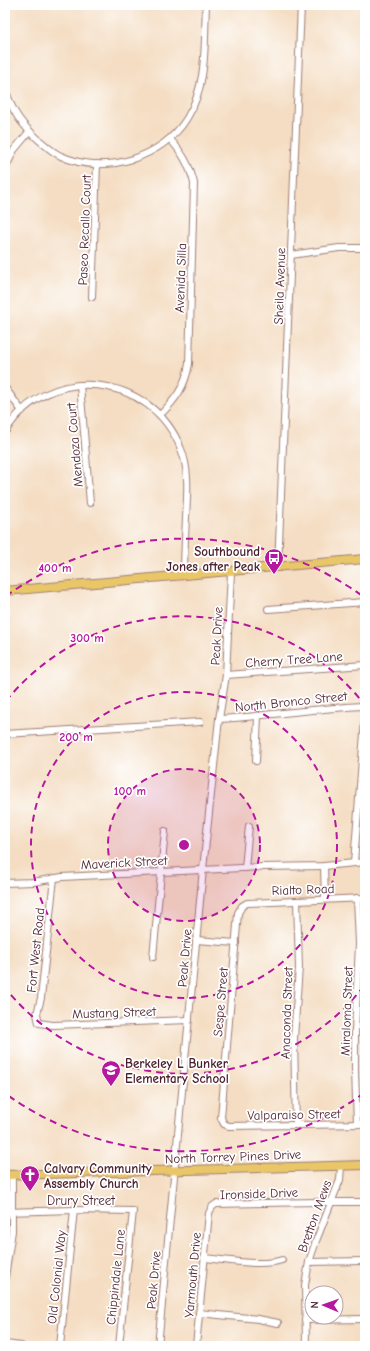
<svg xmlns="http://www.w3.org/2000/svg" width="370" height="1351" font-family="'Comic Neue',sans-serif">
<style>
.lines{fill:none;stroke-linecap:round;stroke-linejoin:round}
.minor-casing{stroke:#9f7e76;stroke-width:8}
.major-casing{stroke:#9f7e76;stroke-width:10}
.minor{stroke:#fff;stroke-width:6}
.major{stroke:#e9c769;stroke-width:8}
.ring{fill:none;stroke:#b5179e;stroke-width:2;stroke-dasharray:7 5}
.labels{text-anchor:middle;stroke-width:3.5;stroke-linejoin:round;paint-order:stroke}
.street-label{font-size:13px;fill:#4a1f2b;stroke:#fff}
.poi-label{font-size:13px;font-weight:bold;fill:#4a1f2b;stroke:#fff;text-anchor:start}
.centre{fill:#b5179e;stroke:#fff;stroke-width:2}
.ring-label{font-size:12px;text-anchor:middle;font-weight:bold;fill:#b5179e;stroke:#fff;stroke-width:3.5;stroke-linejoin:round;paint-order:stroke}
</style>
<rect width="100%" height="100%" fill="#fff"/>
<filter id="ink" filterUnits="userSpaceOnUse"><feTurbulence type="fractalNoise" baseFrequency=".025" numOctaves="2"/><feDisplacementMap in="SourceGraphic" scale="8" xChannelSelector="R" yChannelSelector="G"/><feConvolveMatrix kernelMatrix="1 2 1 2 8 2 1 2 1" color-interpolation-filters="sRGB"/></filter>
<filter id="wash" filterUnits="userSpaceOnUse"><feTurbulence type="fractalNoise" baseFrequency=".012" numOctaves="4" result="noise"/><feDisplacementMap in="SourceGraphic" scale="16" xChannelSelector="R" yChannelSelector="G"/><feGaussianBlur stdDeviation="0.9" result="paint"/><feColorMatrix in="noise" values="0 0 0 0 0 0 0 0 0 0 0 0 0 0 0 0 0 1.4 0 .05"/><feComposite in="paint" operator="in"/></filter>
<g filter="url(#wash)">
<rect width="100%" height="100%" fill="#f4ddc2"/>
</g>
<g filter="url(#ink)">
<g class="lines">
<defs>
<g id="minor">
<path d="M5,88C12,112 21,124 39,140C46,146 53,153 61,156C104,176 163,158 187,118C208,84 204,43 206,5"/>
<polyline points="5,169 14,150 29,132"/>
<polyline points="291,255 339,248 365,248"/>
<polyline points="92,297 97,164"/>
<polyline points="80,385 90,503"/>
<polyline points="5,388 22,411"/>
<path d="M160,415C176,399 185,387 189,364L194,183C189,164 183,154 170,139"/>
<path d="M5,432C47,361 152,373 181,449C190,471 187,496 186,518C185,538 184,557 184,576"/>
<polyline points="278,568 301,5"/>
<polyline points="268,609 365,602"/>
<polyline points="226,675 365,665"/>
<path d="M219,719C268,716 316,708 365,706"/>
<polyline points="5,734 200,722"/>
<polyline points="256,761 258,716"/>
<polyline points="354,863 365,720"/>
<polyline points="324,866 325,899"/>
<polyline points="245,868 249,826"/>
<polyline points="54,878 41,998 37,1014 39,1023 53,1025 189,1020"/>
<polyline points="5,883 33,882 62,877 262,867 324,866 365,862"/>
<polyline points="365,898 247,903 242,906 238,913 221,1118 224,1124 229,1126 365,1124"/>
<polyline points="196,940 236,943"/>
<polyline points="153,957 165,831"/>
<polyline points="357,1124 355,1071 355,1032 359,943 357,898"/>
<polyline points="296,1125 294,1038 299,967 297,901"/>
<polyline points="5,1212 74,1210 133,1211 119,1346"/>
<path d="M204,1258C229,1260 259,1267 282,1260"/>
<polyline points="309,1262 365,1261"/>
<polyline points="5,1277 12,1231 12,1174"/>
<polyline points="199,1313 258,1319 278,1323"/>
<polyline points="305,1320 365,1319"/>
<polyline points="5,1344 21,1346"/>
<polyline points="60,1346 74,1210"/>
<polyline points="158,1346 203,869 219,719 226,675 231,572"/>
<polyline points="196,1346 209,1213 212,1207 216,1204 318,1202 365,1202"/>
<polyline points="306,1346 305,1285 309,1262 316,1241 340,1180 341,1166"/>
</g>
<g id="major">
<polyline points="5,591 365,559"/>
<polyline points="5,1175 365,1165"/>
</g>
</defs>
<use href="#minor" class="minor-casing"/>
<use href="#major" class="major-casing"/>
<use href="#minor" class="minor"/>
<use href="#major" class="major"/>
</g>
</g>
<circle cx="184" cy="845" r="76" fill="#b5179e" fill-opacity=".12"/>
<g class="ring">
<circle cx="184" cy="845" r="76"/>
<circle cx="184" cy="845" r="153"/>
<path d="M364 986A229 229 0 0 1 6 989M6 701A229 229 0 0 1 364 704"/>
<path d="M364 1093A306 306 0 0 1 6 1094M6 596A306 306 0 0 1 364 597"/>
</g>
<defs>
<symbol id="bus-pin" viewBox="-11 -11 22 30"><path d="M0 17L-7.5 6A9.5 9.5 0 1 1 7.5 6Z" fill="#b5179e" stroke="#fff"/><path d="M-5-6H5V4H4V6H2V4H-2V6H-4V4H-5ZM-3.5-4V0h7V-4ZM-3.5 1.2v1.5H-2V1.2ZM2 1.2v1.5H3.5V1.2Z" fill="#fff"/></symbol>
<symbol id="school-pin" viewBox="-11 -11 22 30"><path d="M0 17L-7.5 6A9.5 9.5 0 1 1 7.5 6Z" fill="#b5179e" stroke="#fff"/><path d="M0-5L7-2L0 1L-7-2ZM-4 1L0 2.5L4 1V4Q0 6-4 4Z" fill="#fff"/></symbol>
<symbol id="church-pin" viewBox="-11 -11 22 30"><path d="M0 17L-7.5 6A9.5 9.5 0 1 1 7.5 6Z" fill="#b5179e" stroke="#fff"/><path d="M-1.2-6h2.4v3.5h3.3v2.4h-3.3V6h-2.4V-.1h-3.3v-2.4h3.3Z" fill="#fff"/></symbol>
</defs>
<g fill-rule="evenodd">
<use href="#bus-pin" x="263" y="547" width="22" height="30"/>
<use href="#school-pin" x="100" y="1059" width="22" height="30"/>
<use href="#church-pin" x="19" y="1164" width="22" height="30"/>
</g>
<g class="labels">
<g class="street-label">
<text transform="translate(84 230) rotate(-88)" y="5">Paseo Recallo Court</text>
<text transform="translate(180 278) rotate(-88)" y="5">Avenida Silla</text>
<text transform="translate(279 286) rotate(-88)" y="5">Sheila Avenue</text>
<text transform="translate(74 445) rotate(-95)" y="5">Mendoza Court</text>
<text transform="translate(216 636) rotate(-87)" y="5">Peak Drive</text>
<text transform="translate(294 659) rotate(-4)" y="5">Cherry Tree Lane</text>
<text transform="translate(291 701) rotate(-6)" y="5">North Bronco Street</text>
<text transform="translate(124 862) rotate(-3)" y="5">Maverick Street</text>
<text transform="translate(303 889) rotate(-2)" y="5">Rialto Road</text>
<text transform="translate(35 950) rotate(-84)" y="5">Fort West Road</text>
<text transform="translate(184 958) rotate(-85)" y="5">Peak Drive</text>
<text transform="translate(220 1002) rotate(-85)" y="5">Sespe Street</text>
<text transform="translate(346 1011) rotate(-88)" y="5">Miraloma Street</text>
<text transform="translate(114 1012) rotate(-2)" y="5">Mustang Street</text>
<text transform="translate(286 1013) rotate(-88)" y="5">Anaconda Street</text>
<text transform="translate(294 1114) rotate(-1)" y="5">Valparaiso Street</text>
<text transform="translate(233 1156) rotate(-2)" y="5">North Torrey Pines Drive</text>
<text transform="translate(259 1193) rotate(-2)" y="5">Ironside Drive</text>
<text x="81" y="1205">Drury Street</text>
<text transform="translate(314 1216) rotate(-70)" y="5">Bretton Mews</text>
<text transform="translate(192 1275) rotate(-85)" y="5">Yarmouth Drive</text>
<text transform="translate(56 1277) rotate(-84)" y="5">Old Colonial Way</text>
<text transform="translate(115 1277) rotate(-84)" y="5">Chippindale Lane</text>
<text transform="translate(153 1280) rotate(-85)" y="5">Peak Drive</text>
</g>
<g class="poi-label">
<text x="260" y="556" text-anchor="end">Southbound<tspan x="260" dy="15">Jones after Peak</tspan></text>
<text x="125" y="1068">Berkeley L Bunker<tspan x="125" dy="15">Elementary School</tspan></text>
<text x="44" y="1173">Calvary Community<tspan x="44" dy="15">Assembly Church</tspan></text>
</g>
</g>
<circle cx="184" cy="845" r="6" class="centre"/>
<g class="ring-label">
<text x="55" y="572">400 m</text>
<text x="87" y="642">300 m</text>
<text x="76" y="741">200 m</text>
<text x="130" y="795">100 m</text>
</g>
<rect width="370" height="1351" fill="none" stroke="#fff" stroke-width="20"/>
<g transform="translate(324 1305) rotate(272)"><circle r="19" fill="#ffffff" stroke="#b7a5aa"/>
<path d="M0-3L7 15L0 10L-7 15Z" fill="#b5179e"/>
<text y="-6" font-size="11" font-weight="bold" text-anchor="middle" fill="#4a1f2b">N</text>
</g>
</svg>
